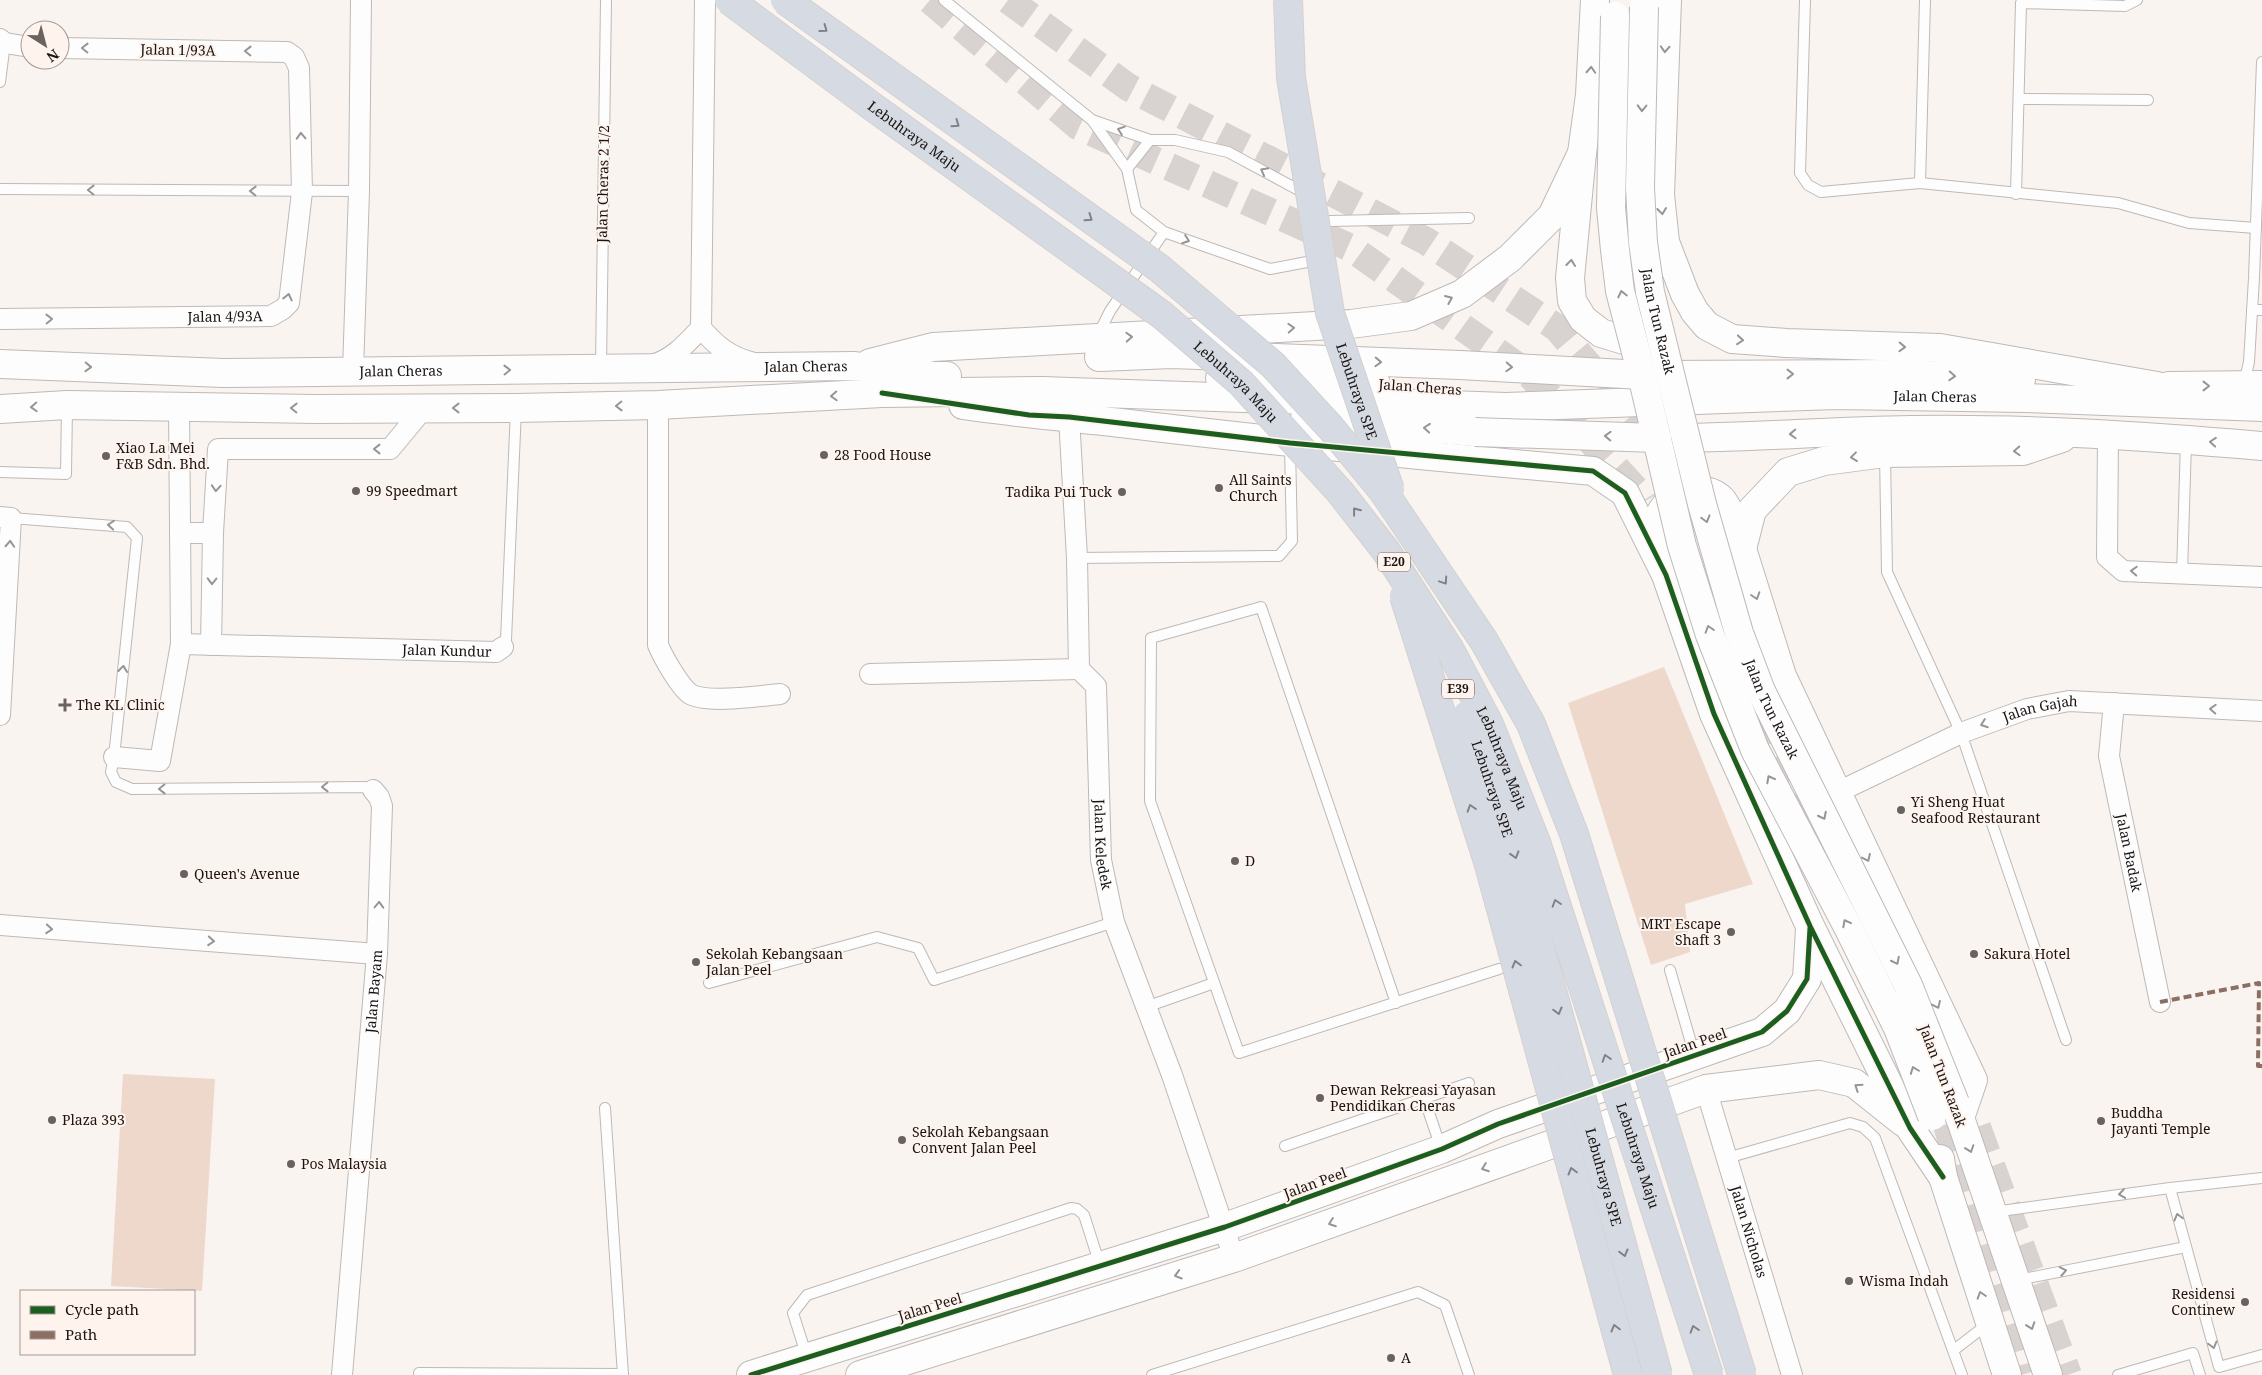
<svg xmlns="http://www.w3.org/2000/svg" width="2262" height="1375" font-family="'Noto Serif',serif">
<style>
.green{fill:#edd8cb}
.lines{fill:none;stroke-linecap:round;stroke-linejoin:round}
.highway-tunnel{stroke:#d8d3d0;stroke-width:28;stroke-dasharray:28 14;stroke-linecap:butt}
.lane-casing{stroke:#beb9b6;stroke-width:12}
.street-casing{stroke:#beb9b6;stroke-width:22}
.secondary-casing{stroke:#beb9b6;stroke-width:30}
.lane{stroke:#fefdfd;stroke-width:10}
.street{stroke:#fefdfd;stroke-width:20}
.secondary{stroke:#fefdfd;stroke-width:28}
.secondary-bridge-casing{stroke:#beb9b6;stroke-width:30;stroke-linecap:butt}
.highway-bridge-casing{stroke:#d4d1d0;stroke-width:30;stroke-linecap:butt}
.secondary-bridge{stroke:#fefdfd;stroke-width:28}
.highway-bridge{stroke:#d6dae2;stroke-width:28}
.quiet{stroke:#8d6e63;stroke-width:4;stroke-dasharray:8 4;stroke-linecap:butt}
.cycleway-casing{stroke:#fef3ed;stroke-width:8}
.cycleway{stroke:#1b5e20;stroke-width:5}
.oneway{stroke:#818185}
.oneway2{stroke:#979594}
.poi-dot{fill:#686361;stroke:#fef3ed;stroke-width:2}
.labels{text-anchor:middle;stroke-width:4;stroke-linejoin:round;paint-order:stroke}
.shield{fill:#fef3ed;stroke:#5e5854;stroke-width:1}
.shield-label{font-size:12px;font-weight:bold;fill:#1a1513}
.street-label{font-size:14px;fill:#1a1513;stroke:#fef3ed}
.poi-label{font-size:14px;fill:#1a1513;stroke:#fef3ed;text-anchor:start}
</style>
<rect width="100%" height="100%" fill="#faf4f1"/>
<g class="green">
<polygon points="1664,667 1753,884 1685,904 1690,952 1651,965 1568,703"/>
<polygon points="123,1074 215,1079 202,1291 111,1286"/>
</g>
<g class="lines">
<g class="highway-tunnel">
<polyline points="930,0 1078,126 1351,248 1530,375 1637,491 1644,502"/>
<polyline points="1008,0 1128,87 1426,241 1557,328 1662,452"/>
<polyline points="1760,718 1829,865"/>
<polyline points="1932,1085 1941,1105 2021,1375"/>
<polyline points="1977,1127 2068,1375"/>
</g>
<defs>
<g id="lane">
<polyline points="944,0 1092,120 1127,169 1136,210 1164,232 1270,269 1312,261 1315,254"/>
<polyline points="1805,0 1800,173 1808,185 1821,192 1920,183 2118,203 2189,223 2256,228"/>
<polyline points="0,82 5,43"/>
<polyline points="2020,99 2148,100"/>
<polyline points="1092,120 1150,140"/>
<polyline points="1127,169 1150,140 1175,140 1228,152 1306,194"/>
<polyline points="1920,183 1925,0"/>
<polyline points="0,189 359,191"/>
<polyline points="2016,194 2021,3 2125,6 2137,0"/>
<polyline points="1330,221 1469,218"/>
<polyline points="2252,310 2262,310"/>
<polyline points="1098,335 1110,311 1164,232"/>
<polyline points="601,367 606,0"/>
<polyline points="2244,383 2249,362 2254,278 2262,62"/>
<polyline points="1885,454 1887,572 1961,733 2066,1040"/>
<polyline points="0,472 66,474 67,406"/>
<polyline points="11,518 127,527 137,538 114,757 111,772 116,782 132,789 364,787 373,790"/>
<polyline points="1077,558 1279,556 1292,541 1290,446"/>
<polyline points="2182,574 2186,442"/>
<polyline points="503,647 506,640 516,409"/>
<polyline points="1670,970 1694,1053"/>
<polyline points="709,983 877,937 918,948 934,980 1114,922"/>
<polyline points="1396,1003 1261,607 1151,638 1150,801 1239,1053 1499,969"/>
<polyline points="1146,1007 1214,983"/>
<polyline points="1424,1098 1441,1148"/>
<polyline points="605,1108 623,1375"/>
<polyline points="1285,1146 1469,1083"/>
<polyline points="1727,1158 1850,1123 1863,1127 1875,1138 1962,1375"/>
<polyline points="2170,1188 2219,1367 2262,1355"/>
<polyline points="1993,1212 2170,1188 2262,1178"/>
<polyline points="2018,1280 2186,1247"/>
<polyline points="1954,1350 1989,1323"/>
<polyline points="807,1357 793,1313 807,1295 1071,1208 1077,1209 1084,1215 1100,1265"/>
<polyline points="419,1373 623,1374"/>
<polyline points="1152,1375 1418,1292 1445,1305 1469,1375"/>
<polyline points="2118,1375 2193,1353 2200,1375"/>
</g>
<g id="street">
<path d="M705,0L701,328C716,346 730,357 754,363"/>
<polyline points="0,39 5,43 30,47"/>
<path id="s1" d="M0,319L271,316L283,309L289,303L302,192L299,68L294,57L287,52L60,48"/>
<path d="M652,365C673,359 686,344 701,328"/>
<polyline points="353,371 359,191 361,0"/>
<path d="M658,405V645C663,657 680,687 690,694C708,704 759,696 780,694"/>
<path id="s2" d="M1069,417L1077,558L1079,669L1096,686L1101,860L1114,922L1172,1075L1234,1258"/>
<polyline points="2108,435 2107,557 2123,571 2262,577"/>
<polyline points="0,517 11,518 0,715"/>
<polyline points="180,533 213,533 218,449 390,449 424,408"/>
<path id="s3" d="M181,644L496,652L503,647"/>
<polyline points="211,645 213,533"/>
<polyline points="870,674 1079,669"/>
<path id="s4" d="M2114,703L2109,756L2160,1002"/>
<polyline points="114,757 160,761 181,644 179,406"/>
<path id="s5" d="M1836,793L1961,733L2027,709L2069,701L2262,711"/>
<polyline points="0,925 377,954"/>
<path id="s6" d="M1706,1089L1792,1375"/>
<path id="s7" d="M342,1375L377,954L382,806L379,797L373,790"/>
</g>
<g id="secondary">
<polyline points="1595,0 1590,95 1582,153 1570,278 1572,301 1583,319 1601,333 1624,340 1651,326"/>
<polyline points="1667,0 1660,195 1665,242 1685,294 1695,312 1707,326 1732,339 1786,343 1940,348 2157,386"/>
<polyline points="1099,357 1172,354 1460,365"/>
<polyline points="870,363 933,347 1351,324 1411,316 1462,294 1510,258 1552,216 1582,153"/>
<path id="s8" d="M0,364L223,373L855,366L926,376H947"/>
<polyline points="1646,375 1904,374 2021,380"/>
<polyline points="1220,378 1321,380 1376,384"/>
<polyline points="2169,386 2262,385"/>
<path d="M963,405C1016,413 1068,417 1121,423C1278,442 1435,457 1593,471L1625,493L1666,575L1714,714L1810,926L1910,1128L1943,1177"/>
<path id="s9" d="M0,409L67,405L316,409L516,408L658,405L882,393L1042,391L1506,407L1836,395L2025,398L2262,407"/>
<polyline points="1305,418 1475,432"/>
<path d="M1662,438C1745,438 1828,431 1911,430C2029,428 2145,436 2262,446"/>
<polyline points="1742,549 1752,510 1788,472 1824,461 1885,453 2023,451 2062,438"/>
<path d="M1662,557C1659,544 1655,526 1660,514C1670,493 1704,481 1722,500C1726,505 1729,512 1732,517L1782,676L1973,1080L1960,1118"/>
<polyline points="1955,1103 2048,1375"/>
<polyline points="1940,1159 1943,1177 2007,1375"/>
<polyline points="751,1375 1225,1227 1442,1149 1498,1124 1762,1032 1787,1011 1807,979 1810,929"/>
<polyline points="860,1375 1234,1258 1706,1089 1819,1075 1854,1083 1903,1122"/>
</g>
</defs>
<use href="#lane" class="lane-casing"/>
<use href="#street" class="street-casing"/>
<use href="#secondary" class="secondary-casing"/>
<use href="#lane" class="lane"/>
<use href="#street" class="street"/>
<use href="#secondary" class="secondary"/>
<defs>
<g id="secondary-bridge">
<path id="s10" d="M1644,7L1640,188L1643,242L1650,292L1702,504L1739,633L1761,691L1908,985L1955,1103"/>
<polyline points="1615,16 1611,208 1615,250 1620,291 1642,375 1682,546 1710,635 1755,750 1849,929 1898,1028 1932,1116"/>
<polyline points="1460,365 1642,375"/>
<polyline points="1475,432 1657,438"/>
</g>
<g id="highway-bridge">
<path id="s11" d="M729,0L873,107L1162,315L1241,383L1340,492L1386,551L1450,650L1489,724L1536,842L1709,1375"/>
<polyline points="785,0 1159,268 1273,365 1331,428 1383,491 1484,641 1531,724 1574,834 1742,1375"/>
<path id="s12" d="M1288,0L1291,78L1330,313L1390,490"/>
<polyline points="1404,596 1489,865 1628,1375"/>
<path id="s13" d="M1467,715L1515,856L1658,1375"/>
</g>
</defs>
<use href="#secondary-bridge" class="secondary-bridge-casing"/>
<use href="#highway-bridge" class="highway-bridge-casing"/>
<use href="#secondary-bridge" class="secondary-bridge"/>
<use href="#highway-bridge" class="highway-bridge"/>
<polyline class="quiet" points="2160,1002 2259,983 2258,1066 2262,1066"/>
<defs>
<g id="cycleway">
<polyline points="882,393 1029,415 1069,417 1290,443 1593,471 1625,493 1666,575 1714,714 1810,926 1910,1128 1943,1177"/>
<polyline points="751,1375 1225,1227 1442,1149 1498,1124 1762,1032 1787,1011 1807,979 1810,928"/>
</g>
</defs>
<use href="#cycleway" class="cycleway-casing"/>
<use href="#cycleway" class="cycleway"/>
</g>
<defs><path id="oneway-chevron" d="M-2-3.5L2.5 0L-2 3.5" fill="none" stroke-width="1.6" stroke-linecap="round" stroke-linejoin="round" transform="scale(1.25)"/></defs>
<g class="oneway">
<use href="#oneway-chevron" transform="translate(824 29) rotate(36)"/>
<use href="#oneway-chevron" transform="translate(956 124) rotate(35)"/>
<use href="#oneway-chevron" transform="translate(1089 218) rotate(35)"/>
<use href="#oneway-chevron" transform="translate(1356 511) rotate(-128)"/>
<use href="#oneway-chevron" transform="translate(1444 581) rotate(56)"/>
<use href="#oneway-chevron" transform="translate(1471 808) rotate(-108)"/>
<use href="#oneway-chevron" transform="translate(1515 855) rotate(73)"/>
<use href="#oneway-chevron" transform="translate(1556 903) rotate(-108)"/>
<use href="#oneway-chevron" transform="translate(1516 964) rotate(-105)"/>
<use href="#oneway-chevron" transform="translate(1558 1011) rotate(75)"/>
<use href="#oneway-chevron" transform="translate(1606 1058) rotate(-108)"/>
<use href="#oneway-chevron" transform="translate(1572 1171) rotate(-105)"/>
<use href="#oneway-chevron" transform="translate(1624 1253) rotate(75)"/>
<use href="#oneway-chevron" transform="translate(1615 1328) rotate(-105)"/>
<use href="#oneway-chevron" transform="translate(1694 1329) rotate(-108)"/>
</g>
<g class="oneway2">
<use href="#oneway-chevron" transform="translate(85 48) rotate(-179)"/>
<use href="#oneway-chevron" transform="translate(1665 49) rotate(93)"/>
<use href="#oneway-chevron" transform="translate(248 51) rotate(-179)"/>
<use href="#oneway-chevron" transform="translate(1591 70) rotate(-87)"/>
<use href="#oneway-chevron" transform="translate(1642 108) rotate(91)"/>
<use href="#oneway-chevron" transform="translate(1121 130) rotate(-161)"/>
<use href="#oneway-chevron" transform="translate(301 136) rotate(-92)"/>
<use href="#oneway-chevron" transform="translate(1264 171) rotate(-152)"/>
<use href="#oneway-chevron" transform="translate(91 190) rotate(-179)"/>
<use href="#oneway-chevron" transform="translate(253 191) rotate(-179)"/>
<use href="#oneway-chevron" transform="translate(1662 211) rotate(83)"/>
<use href="#oneway-chevron" transform="translate(1186 240) rotate(20)"/>
<use href="#oneway-chevron" transform="translate(1571 263) rotate(-84)"/>
<use href="#oneway-chevron" transform="translate(1622 294) rotate(-103)"/>
<use href="#oneway-chevron" transform="translate(288 297) rotate(-77)"/>
<use href="#oneway-chevron" transform="translate(1449 299) rotate(-23)"/>
<use href="#oneway-chevron" transform="translate(49 319) rotate(-1)"/>
<use href="#oneway-chevron" transform="translate(1291 328) rotate(-3)"/>
<use href="#oneway-chevron" transform="translate(1129 337) rotate(-3)"/>
<use href="#oneway-chevron" transform="translate(1740 340) rotate(5)"/>
<use href="#oneway-chevron" transform="translate(1902 347) rotate(2)"/>
<use href="#oneway-chevron" transform="translate(1378 362) rotate(2)"/>
<use href="#oneway-chevron" transform="translate(88 367) rotate(2)"/>
<use href="#oneway-chevron" transform="translate(1509 367) rotate(3)"/>
<use href="#oneway-chevron" transform="translate(507 370) rotate(-1)"/>
<use href="#oneway-chevron" transform="translate(1790 374)"/>
<use href="#oneway-chevron" transform="translate(1952 376) rotate(3)"/>
<use href="#oneway-chevron" transform="translate(2206 386)"/>
<use href="#oneway-chevron" transform="translate(834 396) rotate(177)"/>
<use href="#oneway-chevron" transform="translate(619 406) rotate(179)"/>
<use href="#oneway-chevron" transform="translate(34 407) rotate(177)"/>
<use href="#oneway-chevron" transform="translate(294 408) rotate(-179)"/>
<use href="#oneway-chevron" transform="translate(456 408) rotate(180)"/>
<use href="#oneway-chevron" transform="translate(1427 428) rotate(-175)"/>
<use href="#oneway-chevron" transform="translate(1793 434) rotate(178)"/>
<use href="#oneway-chevron" transform="translate(1608 436) rotate(-178)"/>
<use href="#oneway-chevron" transform="translate(2213 442) rotate(-175)"/>
<use href="#oneway-chevron" transform="translate(377 449) rotate(-180)"/>
<use href="#oneway-chevron" transform="translate(2017 451) rotate(177)"/>
<use href="#oneway-chevron" transform="translate(1854 457) rotate(173)"/>
<use href="#oneway-chevron" transform="translate(216 488) rotate(94)"/>
<use href="#oneway-chevron" transform="translate(1706 519) rotate(74)"/>
<use href="#oneway-chevron" transform="translate(111 525) rotate(-175)"/>
<use href="#oneway-chevron" transform="translate(10 544) rotate(-87)"/>
<use href="#oneway-chevron" transform="translate(2134 571) rotate(-177)"/>
<use href="#oneway-chevron" transform="translate(212 581) rotate(91)"/>
<use href="#oneway-chevron" transform="translate(1756 596) rotate(72)"/>
<use href="#oneway-chevron" transform="translate(1709 629) rotate(-108)"/>
<use href="#oneway-chevron" transform="translate(123 669) rotate(-84)"/>
<use href="#oneway-chevron" transform="translate(2213 709) rotate(-177)"/>
<use href="#oneway-chevron" transform="translate(1984 724) rotate(160)"/>
<use href="#oneway-chevron" transform="translate(1770 779) rotate(-118)"/>
<use href="#oneway-chevron" transform="translate(325 787) rotate(179)"/>
<use href="#oneway-chevron" transform="translate(162 789) rotate(179)"/>
<use href="#oneway-chevron" transform="translate(1823 816) rotate(63)"/>
<use href="#oneway-chevron" transform="translate(1867 858) rotate(65)"/>
<use href="#oneway-chevron" transform="translate(379 905) rotate(-88)"/>
<use href="#oneway-chevron" transform="translate(1846 923) rotate(-118)"/>
<use href="#oneway-chevron" transform="translate(49 929) rotate(4)"/>
<use href="#oneway-chevron" transform="translate(211 941) rotate(4)"/>
<use href="#oneway-chevron" transform="translate(1896 961) rotate(63)"/>
<use href="#oneway-chevron" transform="translate(1937 1005) rotate(65)"/>
<use href="#oneway-chevron" transform="translate(1914 1070) rotate(-111)"/>
<use href="#oneway-chevron" transform="translate(1858 1087) rotate(-146)"/>
<use href="#oneway-chevron" transform="translate(1970 1149) rotate(71)"/>
<use href="#oneway-chevron" transform="translate(1485 1168) rotate(160)"/>
<use href="#oneway-chevron" transform="translate(2122 1194) rotate(172)"/>
<use href="#oneway-chevron" transform="translate(2178 1217) rotate(-105)"/>
<use href="#oneway-chevron" transform="translate(1332 1223) rotate(160)"/>
<use href="#oneway-chevron" transform="translate(2063 1271) rotate(-11)"/>
<use href="#oneway-chevron" transform="translate(1178 1275) rotate(163)"/>
<use href="#oneway-chevron" transform="translate(1981 1295) rotate(-108)"/>
<use href="#oneway-chevron" transform="translate(2031 1326) rotate(71)"/>
<use href="#oneway-chevron" transform="translate(2213 1345) rotate(75)"/>
</g>
<g class="poi-dot">
<circle cx="824" cy="455" r="5"/>
<circle cx="106" cy="456" r="5"/>
<circle cx="1219" cy="488" r="5"/>
<circle cx="356" cy="491" r="5"/>
<circle cx="1122" cy="492" r="5"/>
<path d="M62.5 697.5h5v5h5v5h-5v5h-5v-5h-5v-5h5z"/>
<circle cx="1901" cy="810" r="5"/>
<circle cx="1235" cy="861" r="5"/>
<circle cx="184" cy="874" r="5"/>
<circle cx="1731" cy="932" r="5"/>
<circle cx="1974" cy="954" r="5"/>
<circle cx="696" cy="962" r="5"/>
<circle cx="1320" cy="1098" r="5"/>
<circle cx="52" cy="1120" r="5"/>
<circle cx="2101" cy="1121" r="5"/>
<circle cx="902" cy="1140" r="5"/>
<circle cx="291" cy="1164" r="5"/>
<circle cx="1849" cy="1281" r="5"/>
<circle cx="2245" cy="1302" r="5"/>
<circle cx="1391" cy="1358" r="5"/>
</g>
<g class="labels">
<g class="shield">
<rect x="1378" y="552.5" width="32" height="19" rx="4"/>
<rect x="1442" y="679.5" width="32" height="19" rx="4"/>
</g>
<g class="shield-label">
<text x="1394" y="566">E20</text>
<text x="1458" y="693">E39</text>
</g>
<g class="street-label">
<text transform="translate(178 50) rotate(1)" y="5">Jalan 1/93A</text>
<text dy="5" stroke="none"><textPath href="#s11" startOffset="230">Lebuhraya Maju</textPath></text>
<text transform="translate(603 184) rotate(-89)" y="5">Jalan Cheras 2 1/2</text>
<text dy="5" stroke="none"><textPath href="#s1" startOffset="225">Jalan 4/93A</textPath></text>
<text dy="5" stroke="none"><textPath href="#s10" startOffset="316">Jalan Tun Razak</textPath></text>
<text dy="5" stroke="none"><textPath href="#s8" startOffset="806">Jalan Cheras</textPath></text>
<text dy="5" stroke="none"><textPath href="#s8" startOffset="401">Jalan Cheras</textPath></text>
<text dy="5" stroke="none"><textPath href="#s11" startOffset="635">Lebuhraya Maju</textPath></text>
<text transform="translate(1420 387) rotate(4)" y="5">Jalan Cheras</text>
<text dy="5" stroke="none"><textPath href="#s12" startOffset="399">Lebuhraya SPE</textPath></text>
<text dy="5" stroke="none"><textPath href="#s9" startOffset="1936">Jalan Cheras</textPath></text>
<text dy="5" stroke="none"><textPath href="#s3" startOffset="266">Jalan Kundur</textPath></text>
<text dy="5" stroke="none"><textPath href="#s10" startOffset="721">Jalan Tun Razak</textPath></text>
<text dy="5" stroke="none"><textPath href="#s5" startOffset="222">Jalan Gajah</textPath></text>
<text dy="5" stroke="none"><textPath href="#s11" startOffset="1100">Lebuhraya Maju</textPath></text>
<text dy="5" stroke="none"><textPath href="#s13" startOffset="78">Lebuhraya SPE</textPath></text>
<text dy="5" stroke="none"><textPath href="#s2" startOffset="435">Jalan Keledek</textPath></text>
<text dy="5" stroke="none"><textPath href="#s4" startOffset="152">Jalan Badak</textPath></text>
<text dy="5" stroke="none"><textPath href="#s7" startOffset="385">Jalan Bayam</textPath></text>
<text transform="translate(1695 1043) rotate(-19)" y="5">Jalan Peel</text>
<text transform="translate(1943 1076) rotate(69)" y="5">Jalan Tun Razak</text>
<text dy="5" stroke="none"><textPath href="#s11" startOffset="1520">Lebuhraya Maju</textPath></text>
<text dy="5" stroke="none"><textPath href="#s13" startOffset="482">Lebuhraya SPE</textPath></text>
<text transform="translate(1315 1183) rotate(-20)" y="5">Jalan Peel</text>
<text dy="5" stroke="none"><textPath href="#s6" startOffset="149">Jalan Nicholas</textPath></text>
<text transform="translate(930 1307) rotate(-17)" y="5">Jalan Peel</text>
</g>
<g class="poi-label">
<text x="116" y="453">Xiao La Mei<tspan x="116" dy="16">F&amp;B Sdn. Bhd.</tspan></text>
<text x="834" y="460">28 Food House</text>
<text x="1229" y="485">All Saints<tspan x="1229" dy="16">Church</tspan></text>
<text x="366" y="496">99 Speedmart</text>
<text x="1112" y="497" text-anchor="end">Tadika Pui Tuck</text>
<text x="76" y="710">The KL Clinic</text>
<text x="1911" y="807">Yi Sheng Huat<tspan x="1911" dy="16">Seafood Restaurant</tspan></text>
<text x="1245" y="866">D</text>
<text x="194" y="879">Queen's Avenue</text>
<text x="1721" y="929" text-anchor="end">MRT Escape<tspan x="1721" dy="16">Shaft 3</tspan></text>
<text x="706" y="959">Sekolah Kebangsaan<tspan x="706" dy="16">Jalan Peel</tspan></text>
<text x="1984" y="959">Sakura Hotel</text>
<text x="1330" y="1095">Dewan Rekreasi Yayasan<tspan x="1330" dy="16">Pendidikan Cheras</tspan></text>
<text x="2111" y="1118">Buddha<tspan x="2111" dy="16">Jayanti Temple</tspan></text>
<text x="62" y="1125">Plaza 393</text>
<text x="912" y="1137">Sekolah Kebangsaan<tspan x="912" dy="16">Convent Jalan Peel</tspan></text>
<text x="301" y="1169">Pos Malaysia</text>
<text x="1859" y="1286">Wisma Indah</text>
<text x="2235" y="1299" text-anchor="end">Residensi<tspan x="2235" dy="16">Continew</tspan></text>
<text x="1401" y="1363">A</text>
</g>
</g>
<rect x="20" y="1290" width="175" height="65" fill="#fef3ed" stroke="#a39a96"/>
<rect x="30" y="1306" width="25" height="8" fill="#1b5e20" stroke="#a39a96"/>
<text x="65" y="1315" font-size="15" fill="#1a1513">Cycle path</text>
<rect x="30" y="1331" width="25" height="8" fill="#8d6e63" stroke="#a39a96"/>
<text x="65" y="1340" font-size="15" fill="#1a1513">Path</text>
<g transform="translate(45 45) rotate(144)"><circle r="24" fill="#fef3ed" stroke="#a39a96"/>
<path d="M0-4L9 19L0 12L-9 19Z" fill="#686361"/>
<text y="-8" font-size="14" font-weight="bold" text-anchor="middle" fill="#1a1513">N</text>
</g>
</svg>
